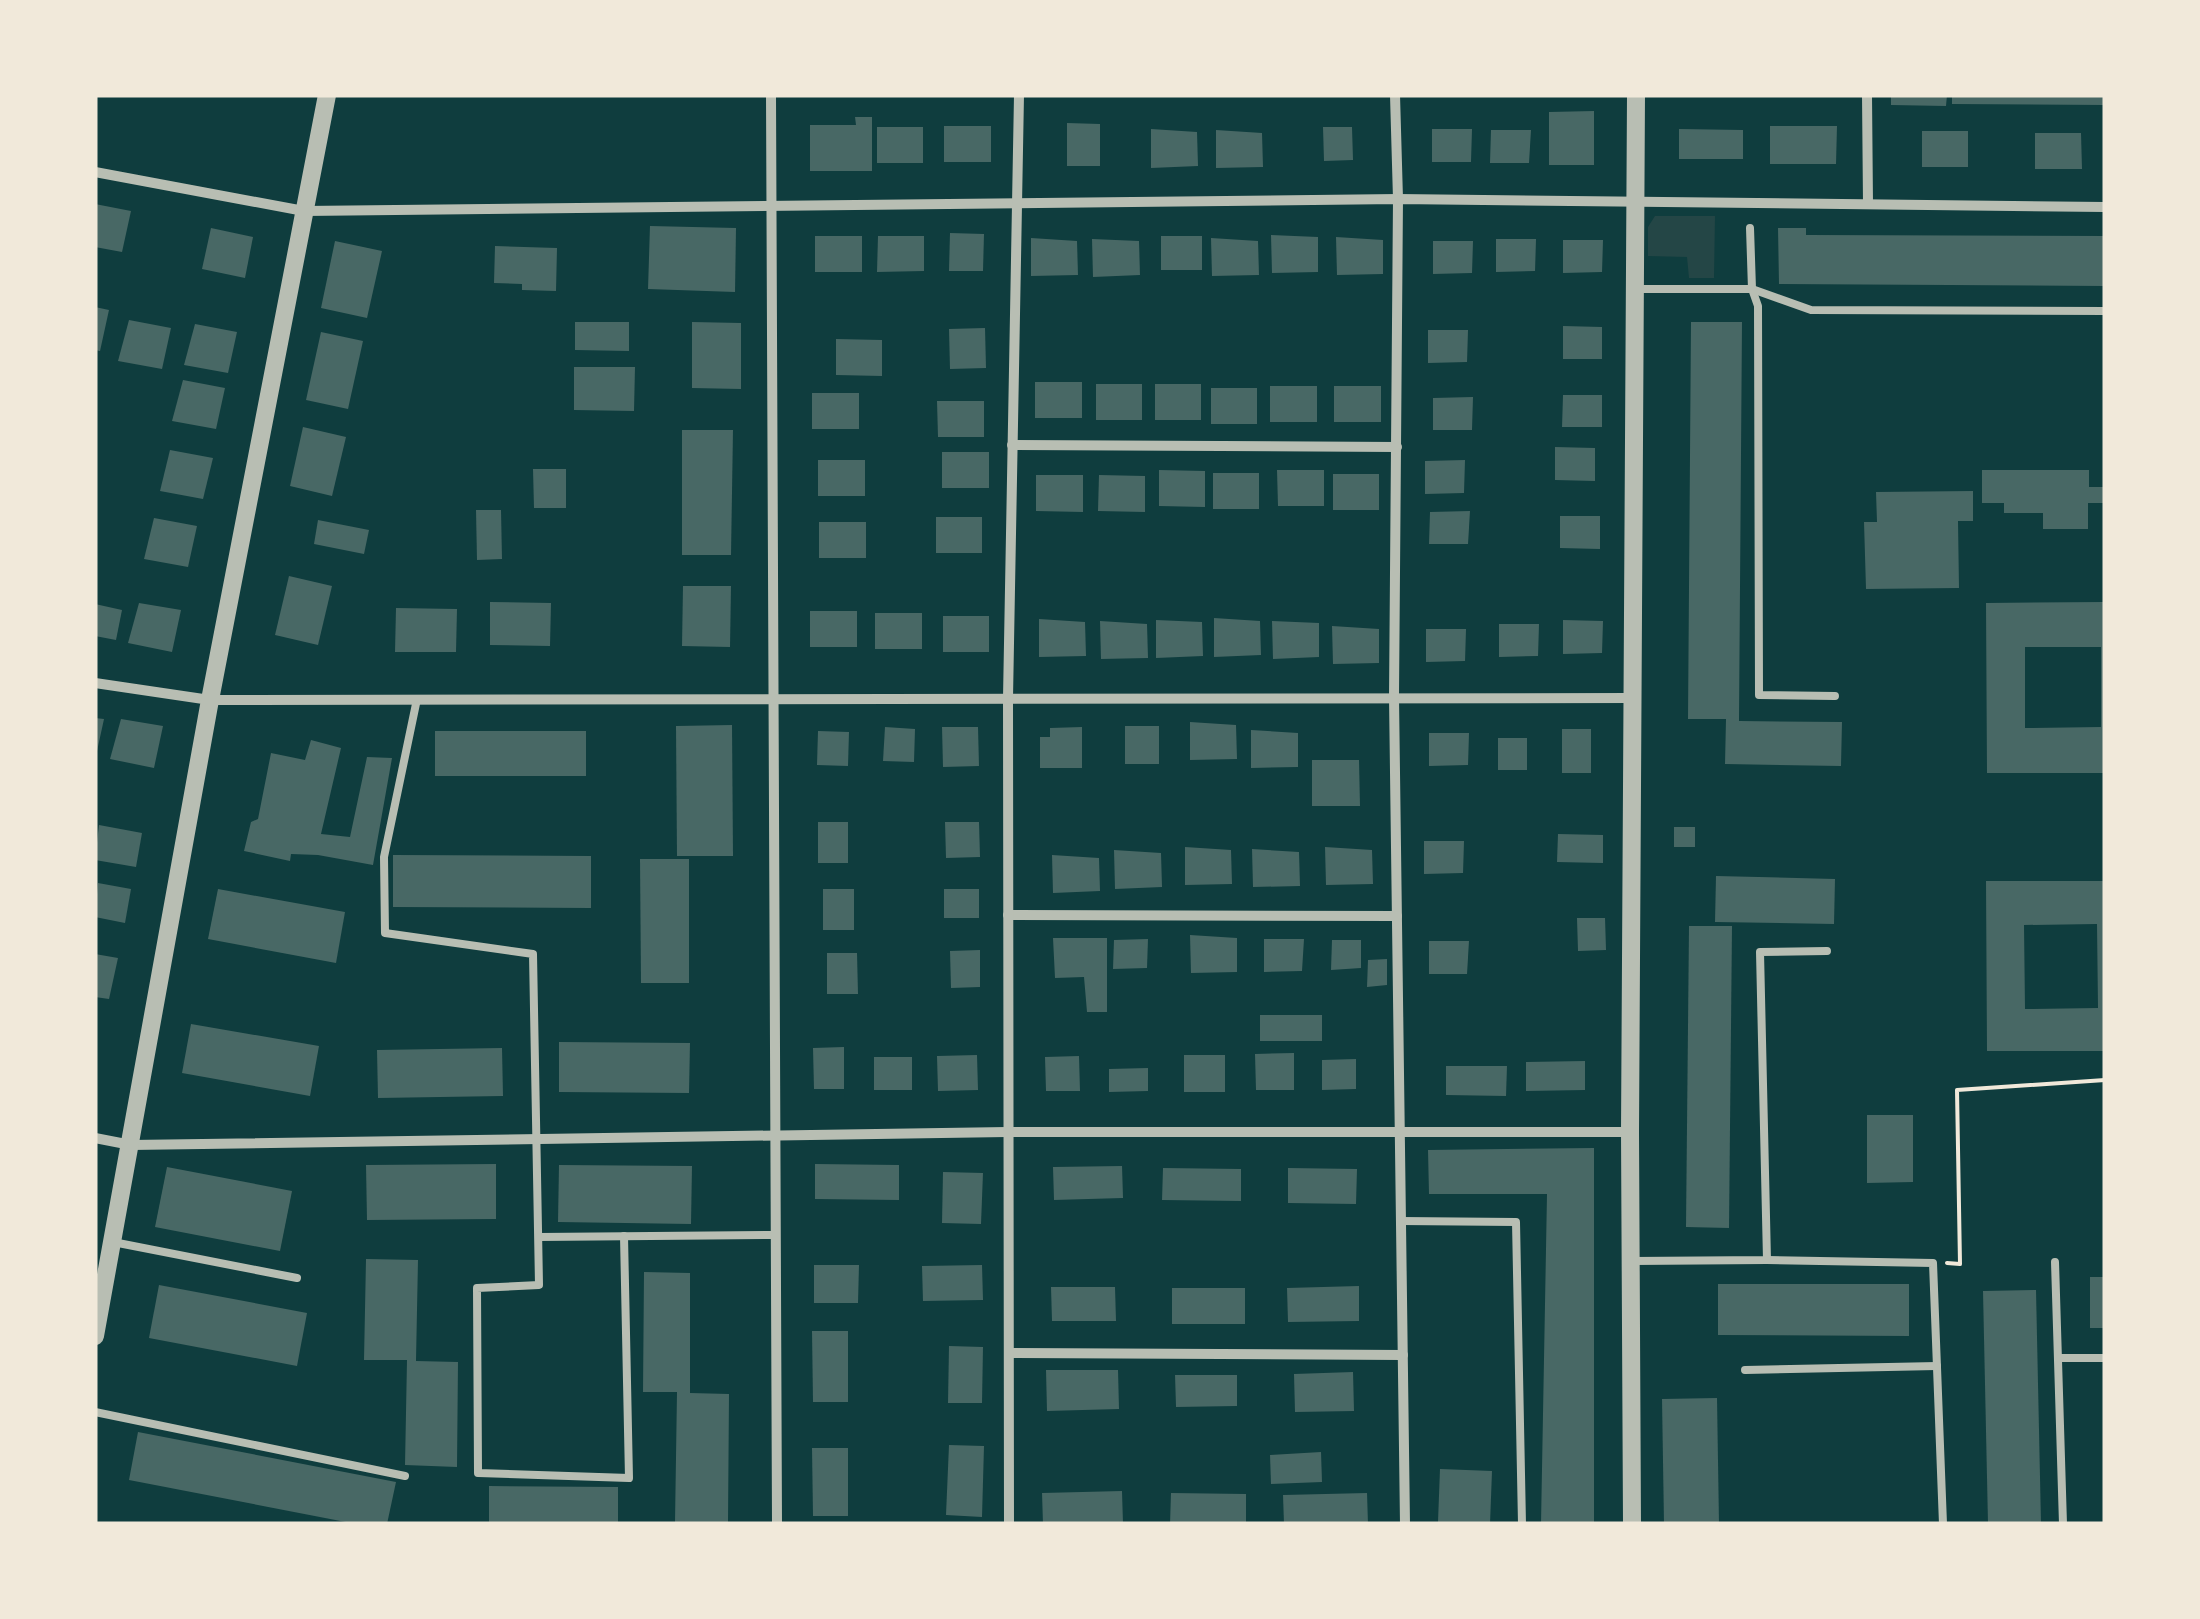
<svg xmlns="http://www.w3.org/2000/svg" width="2200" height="1619" font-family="'Noto Sans',sans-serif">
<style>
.green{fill:#244646}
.building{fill:#486865;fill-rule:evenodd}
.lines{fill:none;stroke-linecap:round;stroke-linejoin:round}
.path{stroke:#f1e9da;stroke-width:4}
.service{stroke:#b8beb3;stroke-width:8}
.minor{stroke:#b8beb3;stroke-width:10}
.tertiary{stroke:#b8beb3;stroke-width:18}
</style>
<rect width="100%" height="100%" fill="#0f3d3e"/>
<polygon class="green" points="1655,216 1715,216 1714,278 1689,278 1687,257 1648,256 1648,227"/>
<g class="building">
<polygon points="1891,95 1947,95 1946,106 1891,105"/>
<polygon points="1952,95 2105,95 2105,105 1952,104"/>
<polygon points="1594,111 1594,165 1549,165 1549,112"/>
<polygon points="855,117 872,117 872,171 810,171 810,125 856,125"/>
<polygon points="1067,123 1100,124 1100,166 1067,166"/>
<rect x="944" y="126" width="47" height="36"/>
<polygon points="1770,126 1837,126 1836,164 1770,164"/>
<rect x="877" y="127" width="46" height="36"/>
<polygon points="1323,127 1352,127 1353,160 1324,161"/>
<polygon points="1151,129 1197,132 1198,166 1151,168"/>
<polygon points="1432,129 1472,129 1471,162 1432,162"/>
<polygon points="1679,129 1743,130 1743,159 1679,159"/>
<polygon points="1216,130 1262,133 1263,167 1216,168"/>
<polygon points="1491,130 1531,130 1529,163 1490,163"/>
<rect x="1922" y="131" width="46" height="36"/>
<polygon points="2035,133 2081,133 2082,169 2035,169"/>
<polygon points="95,204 131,211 122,252 95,247"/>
<polygon points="650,226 736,228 735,292 648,289"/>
<polygon points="211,228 253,237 245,278 202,269"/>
<polygon points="1778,228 1806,228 1806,235 2105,236 2105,286 1779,284"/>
<polygon points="950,233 984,234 983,271 949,271"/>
<polygon points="1271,235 1318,237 1318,272 1272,273"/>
<rect x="815" y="236" width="47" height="36"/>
<polygon points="878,236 924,236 924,271 877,272"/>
<rect x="1161" y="236" width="41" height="34"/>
<polygon points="1336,237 1383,240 1383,274 1337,275"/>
<polygon points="1031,238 1077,241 1078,275 1031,276"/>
<polygon points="1211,238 1258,241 1259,275 1212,276"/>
<polygon points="1092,239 1139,241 1140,275 1093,277"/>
<polygon points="1496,239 1536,239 1535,271 1496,272"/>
<polygon points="1563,240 1603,240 1602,272 1563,273"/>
<polygon points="335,241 382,251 367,318 321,308"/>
<polygon points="1433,241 1473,241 1472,273 1433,274"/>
<polygon points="495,246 557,248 556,291 522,290 522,284 494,283"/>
<polygon points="95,307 109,310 100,351 95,350"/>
<polygon points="129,320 171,328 162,369 118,361"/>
<polygon points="575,322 629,322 629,351 575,350"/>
<polygon points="692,322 741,323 741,389 692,388"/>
<polygon points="1691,322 1742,322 1739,721 1842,722 1841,766 1725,764 1726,719 1688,719"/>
<polygon points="195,324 237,332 228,373 184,365"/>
<polygon points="1563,326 1602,327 1602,359 1563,359"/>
<polygon points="985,328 986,368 950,369 949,329"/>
<polygon points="1428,330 1468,330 1467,362 1428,363"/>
<polygon points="321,332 363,341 348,409 306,400"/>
<polygon points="836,339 882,340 882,376 836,375"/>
<polygon points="574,367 635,367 634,411 574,410"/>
<polygon points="183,380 225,388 216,429 172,421"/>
<rect x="1035" y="382" width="47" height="36"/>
<rect x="1096" y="384" width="46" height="36"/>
<rect x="1155" y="384" width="46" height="36"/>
<rect x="1270" y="386" width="47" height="36"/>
<rect x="1334" y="386" width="47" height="36"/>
<rect x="1211" y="388" width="46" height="36"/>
<rect x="812" y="393" width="47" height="36"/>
<polygon points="1563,395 1602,395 1602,427 1562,427"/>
<polygon points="1473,397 1472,430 1433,430 1433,398"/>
<polygon points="937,401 984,401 984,437 938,437"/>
<polygon points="303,427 346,437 332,496 290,486"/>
<polygon points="682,430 733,430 731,555 682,555"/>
<polygon points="1555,447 1595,448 1595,481 1555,480"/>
<polygon points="170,450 213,458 203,499 160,491"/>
<rect x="942" y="452" width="47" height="36"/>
<rect x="818" y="460" width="47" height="36"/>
<polygon points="1465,460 1464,493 1425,494 1425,461"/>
<polygon points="533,469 566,469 566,508 534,508"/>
<polygon points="1159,470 1205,471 1205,507 1159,506"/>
<polygon points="1277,470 1324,470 1324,506 1278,506"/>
<polygon points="1982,470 2089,470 2089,487 2105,487 2105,503 2088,503 2088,529 2043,529 2043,513 2004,513 2004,503 1982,503"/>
<rect x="1213" y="473" width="46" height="36"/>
<rect x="1333" y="474" width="46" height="36"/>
<polygon points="1036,475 1083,475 1083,512 1036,511"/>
<polygon points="1099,475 1145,476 1145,512 1098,511"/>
<polygon points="1973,491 1973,521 1958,521 1959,588 1866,589 1864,522 1877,522 1876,492"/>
<polygon points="476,510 501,510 502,559 477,560"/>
<polygon points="1470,511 1468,544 1429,544 1430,512"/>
<polygon points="1560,516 1600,516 1600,549 1560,548"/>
<rect x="936" y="517" width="46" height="36"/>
<polygon points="154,518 197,526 188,567 144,559"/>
<polygon points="318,520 369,530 364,554 314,544"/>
<rect x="819" y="522" width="47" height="36"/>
<polygon points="289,576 332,586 318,645 275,635"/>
<polygon points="683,586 731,586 730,647 682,646"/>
<polygon points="490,602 551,603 550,646 490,645"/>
<path d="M2105,602V773H1987L1986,603ZM2025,647H2101V727L2025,728Z"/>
<polygon points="139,603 181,610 172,652 128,643"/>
<polygon points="95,604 122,610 116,640 95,636"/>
<polygon points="396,608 457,609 456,652 395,652"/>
<rect x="810" y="611" width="47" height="36"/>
<rect x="875" y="613" width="47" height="36"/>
<rect x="943" y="616" width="46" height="36"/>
<polygon points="1214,618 1260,621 1261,655 1214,657"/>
<polygon points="1039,619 1085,622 1086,656 1039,657"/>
<polygon points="1156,620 1202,622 1203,656 1156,658"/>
<polygon points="1563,620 1603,621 1602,653 1563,654"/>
<polygon points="1100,621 1147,624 1148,658 1101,659"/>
<polygon points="1272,621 1319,623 1319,657 1273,659"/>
<polygon points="1499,624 1539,624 1538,656 1499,657"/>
<polygon points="1332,626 1379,629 1379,663 1333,664"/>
<polygon points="1426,629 1466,629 1465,661 1426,662"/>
<polygon points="95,718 104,719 97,751 95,751"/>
<polygon points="121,719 163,726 154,768 110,759"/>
<polygon points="1190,722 1236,725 1237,759 1190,760"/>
<polygon points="732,725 733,856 677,856 676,726"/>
<rect x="1125" y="726" width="34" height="38"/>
<polygon points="885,727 915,729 914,762 883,761"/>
<polygon points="942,727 978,727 979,766 943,767"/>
<polygon points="1082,727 1082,768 1040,768 1040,737 1050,737 1050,728"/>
<rect x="1562" y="729" width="29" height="44"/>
<polygon points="1251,730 1298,733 1298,767 1251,768"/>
<rect x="435" y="731" width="151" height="45"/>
<polygon points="818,731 849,732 848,766 817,765"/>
<polygon points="1429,733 1469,733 1468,765 1429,766"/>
<rect x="1498" y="738" width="29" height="32"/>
<polygon points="311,740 341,748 321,834 350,837 367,757 392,758 373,865 318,855 291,854 290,861 244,851 251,822 258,819 271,753 305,760"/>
<polygon points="1312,760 1359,760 1360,806 1312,806"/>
<rect x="818" y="822" width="30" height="41"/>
<polygon points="945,822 979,822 980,857 946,858"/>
<polygon points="99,825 142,833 136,867 95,860"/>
<rect x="1674" y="827" width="21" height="20"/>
<polygon points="1558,834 1603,835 1603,863 1557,862"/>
<polygon points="1424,841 1464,841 1463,873 1424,874"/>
<polygon points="1185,847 1231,850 1232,884 1185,885"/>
<polygon points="1325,847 1372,850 1373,884 1326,885"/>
<polygon points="1252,849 1299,852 1300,886 1253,887"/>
<polygon points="1114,850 1161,853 1162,887 1115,889"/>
<polygon points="393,855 591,856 591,908 393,907"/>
<polygon points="1052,855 1099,858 1100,891 1053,893"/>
<polygon points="640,859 689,859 689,983 641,983"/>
<polygon points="1716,876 1835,879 1834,924 1715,922"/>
<path d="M1986,881H2105V1051H1987ZM2097,924L2098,1008L2025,1009L2024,925Z"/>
<polygon points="98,883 131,889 125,923 95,917"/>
<polygon points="218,889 345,912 336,963 208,939"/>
<rect x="823" y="889" width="31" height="41"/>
<rect x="944" y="889" width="35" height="29"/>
<polygon points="1577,918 1605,918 1606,950 1578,951"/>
<polygon points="1689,926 1732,926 1729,1228 1686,1227"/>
<polygon points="1190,935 1237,938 1237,972 1191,973"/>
<polygon points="1053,938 1107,938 1107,1012 1087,1012 1084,977 1055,978"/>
<polygon points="1148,939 1147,968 1113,969 1114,940"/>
<polygon points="1264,939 1304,939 1302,971 1264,972"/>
<polygon points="1332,940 1361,940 1361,968 1331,970"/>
<polygon points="1429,941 1469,941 1467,974 1429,974"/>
<polygon points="980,950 980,987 951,988 950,951"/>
<polygon points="827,953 857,953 858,994 827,994"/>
<polygon points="95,954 118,958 109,999 95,997"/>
<polygon points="1387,959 1387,985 1367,987 1368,960"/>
<rect x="1260" y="1015" width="62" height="26"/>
<polygon points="191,1024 319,1046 310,1096 182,1073"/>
<polygon points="559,1042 690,1043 689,1093 559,1092"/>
<polygon points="844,1047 844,1089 814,1089 813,1048"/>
<polygon points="502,1048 503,1096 378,1098 377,1050"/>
<polygon points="1294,1053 1294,1090 1256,1090 1255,1054"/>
<polygon points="977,1055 978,1090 938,1091 937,1056"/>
<rect x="1184" y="1055" width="41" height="37"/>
<polygon points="1079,1056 1080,1091 1046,1091 1045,1057"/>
<rect x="874" y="1057" width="38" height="33"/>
<polygon points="1356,1059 1356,1089 1322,1090 1322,1060"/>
<polygon points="1585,1061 1585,1090 1526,1091 1526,1062"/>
<polygon points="1446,1066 1507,1066 1506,1096 1446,1095"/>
<polygon points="1148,1068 1148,1091 1109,1092 1109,1069"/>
<polygon points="1867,1115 1913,1115 1913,1182 1867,1183"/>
<polygon points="1594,1148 1594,1524 1541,1524 1547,1194 1429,1194 1428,1150"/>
<polygon points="496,1164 496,1219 367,1220 366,1165"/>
<polygon points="815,1164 899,1165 899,1200 815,1199"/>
<polygon points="559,1165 692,1166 691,1224 558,1222"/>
<polygon points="1122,1166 1123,1198 1054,1200 1053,1167"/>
<polygon points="167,1167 292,1191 280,1251 155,1227"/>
<polygon points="1163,1168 1241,1169 1241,1201 1162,1200"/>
<polygon points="1288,1168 1357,1169 1356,1204 1288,1203"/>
<polygon points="943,1172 983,1173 981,1224 942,1223"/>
<polygon points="366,1259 418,1260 416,1361 458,1362 457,1467 405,1465 407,1360 364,1360"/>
<polygon points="814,1265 859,1265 858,1303 814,1303"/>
<polygon points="982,1265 983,1300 923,1301 922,1266"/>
<polygon points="644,1272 690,1273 690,1393 729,1394 728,1522 675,1522 677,1392 643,1392"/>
<rect x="2090" y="1277" width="15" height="51"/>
<polygon points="1718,1284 1909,1284 1909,1336 1718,1335"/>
<polygon points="159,1285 307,1313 297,1366 149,1338"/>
<polygon points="1359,1286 1359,1321 1288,1322 1287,1288"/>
<polygon points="1051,1287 1115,1287 1116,1321 1052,1321"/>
<rect x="1172" y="1288" width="73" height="36"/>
<polygon points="2036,1290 2041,1524 1988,1524 1983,1291"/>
<polygon points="812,1331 848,1331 848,1402 813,1402"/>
<polygon points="949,1346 983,1347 982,1403 948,1403"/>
<polygon points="1046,1370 1118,1370 1119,1409 1047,1411"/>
<polygon points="1353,1372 1354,1411 1295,1412 1294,1374"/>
<polygon points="1175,1375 1237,1375 1237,1406 1176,1407"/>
<polygon points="1717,1398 1719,1524 1664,1524 1662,1399"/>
<polygon points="138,1432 396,1482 387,1524 356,1524 129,1480"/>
<polygon points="949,1445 984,1446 982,1517 946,1515"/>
<polygon points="812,1448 848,1448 848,1516 813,1516"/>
<polygon points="1321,1452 1322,1482 1271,1484 1270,1455"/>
<polygon points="1440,1469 1492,1471 1490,1524 1438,1522"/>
<polygon points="489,1486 618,1487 618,1524 489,1524"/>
<polygon points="1122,1491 1123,1524 1043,1524 1042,1493"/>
<polygon points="1171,1493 1246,1494 1246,1524 1170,1524"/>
<polygon points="1367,1493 1368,1524 1284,1524 1283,1495"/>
</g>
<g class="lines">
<polyline class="path" points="1947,1263 1960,1264 1957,1090 2105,1080"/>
<g class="service">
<polyline points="1750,228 1752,289 1811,310 2105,311"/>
<polyline points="1634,289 1752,289 1758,306 1759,695 1835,696"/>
<polyline points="417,699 384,857 385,933 533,954 539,1285 477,1288 478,1473 629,1478 624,1236"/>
<polyline points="1401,1221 1516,1222 1522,1524"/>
<polyline points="539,1237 775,1235"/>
<polyline points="113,1242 297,1278"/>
<polyline points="1767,1260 1933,1263 1943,1524"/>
<polyline points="1632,1261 1767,1260 1760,952 1827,951"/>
<polyline points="2055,1262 2063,1524"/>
<polyline points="2058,1358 2105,1358"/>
<polyline points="1745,1370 1937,1366"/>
<polyline points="95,1412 405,1476"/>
</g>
<g class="minor">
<polyline points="771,95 777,1524"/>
<polyline points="1395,95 1398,199 1394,697 1405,1524"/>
<polyline points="1867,95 1868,204"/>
<polyline points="95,172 304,211 1398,199 2105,207"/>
<polyline points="1012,445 1397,447"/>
<polyline points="95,683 210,700 1632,698"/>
<polyline points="1008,915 1397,916"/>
<polyline points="95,1138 131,1145 1007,1132 1630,1132"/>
<polyline points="1009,1353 1403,1355"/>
<polyline points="1009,1524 1008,698 1019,95"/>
</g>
<g class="tertiary">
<polyline points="95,1336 210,700 327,95"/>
<polyline points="1632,1524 1630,1132 1636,95"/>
</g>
</g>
<rect width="2200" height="1619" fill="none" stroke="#f1e9da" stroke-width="195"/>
</svg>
